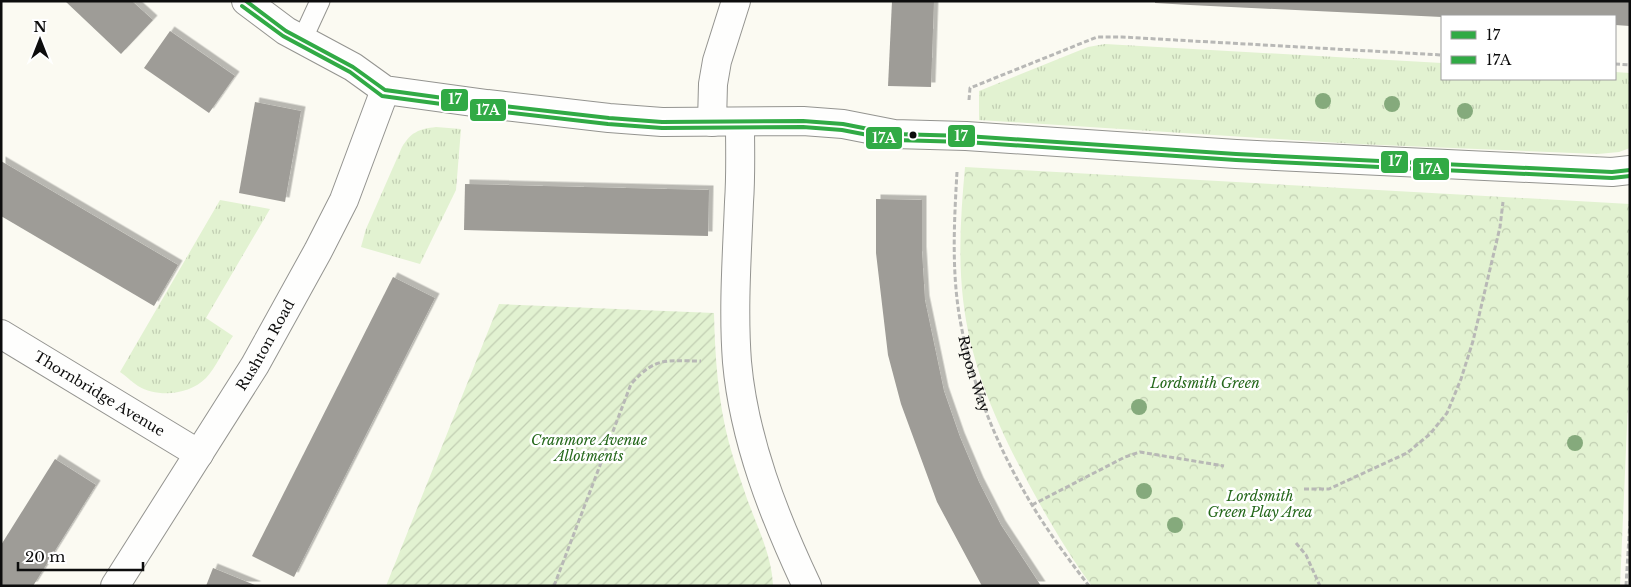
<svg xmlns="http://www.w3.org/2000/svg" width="1631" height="587" font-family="'Libre Baskerville',serif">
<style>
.grass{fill:url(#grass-tufts)}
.park{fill:url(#park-crowns)}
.garden{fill:url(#garden-furrows)}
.building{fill:#9e9c97;filter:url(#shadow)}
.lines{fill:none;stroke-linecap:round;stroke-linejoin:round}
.lane-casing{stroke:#949490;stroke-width:21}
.street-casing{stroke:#949490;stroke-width:30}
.path{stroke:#b8b8b6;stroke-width:3;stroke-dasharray:5 2.5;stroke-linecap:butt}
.lane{stroke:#fefefd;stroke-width:19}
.street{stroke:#fefefd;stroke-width:28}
.bus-1-casing{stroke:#fff;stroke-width:8}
.bus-2-casing{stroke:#fff;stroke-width:8}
.bus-1{stroke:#31aa45;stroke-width:4}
.bus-2{stroke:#31aa45;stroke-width:4}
.tree{fill:#85aa7c}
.bus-dot{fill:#0d0d0d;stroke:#fff;stroke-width:2}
.labels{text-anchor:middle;stroke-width:5;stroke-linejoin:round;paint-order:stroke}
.street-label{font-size:14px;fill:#0d0d0d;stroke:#fff}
.park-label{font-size:14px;font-style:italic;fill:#25681b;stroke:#fff}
.line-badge{stroke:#fff;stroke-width:2}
.badge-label{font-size:14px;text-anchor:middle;font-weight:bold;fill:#fff}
</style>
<defs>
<pattern id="grass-tufts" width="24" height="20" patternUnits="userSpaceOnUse" patternTransform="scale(1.25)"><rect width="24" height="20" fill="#e2f2d1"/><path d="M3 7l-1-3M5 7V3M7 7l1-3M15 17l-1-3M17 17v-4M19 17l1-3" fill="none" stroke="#c1ceb2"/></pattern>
<pattern id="park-crowns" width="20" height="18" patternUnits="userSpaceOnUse" patternTransform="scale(1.25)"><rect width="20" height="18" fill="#e2f2d1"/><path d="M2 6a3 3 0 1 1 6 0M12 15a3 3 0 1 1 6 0" fill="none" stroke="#c1ceb2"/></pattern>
<pattern id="garden-furrows" width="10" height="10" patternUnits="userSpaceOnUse" patternTransform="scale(1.25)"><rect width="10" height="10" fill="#e2f2d1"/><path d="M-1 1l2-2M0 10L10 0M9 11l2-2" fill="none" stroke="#c1ceb2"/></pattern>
<filter id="shadow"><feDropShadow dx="4.5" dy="-4.5" stdDeviation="0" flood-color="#0004"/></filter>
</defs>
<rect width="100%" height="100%" fill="#fbfaf2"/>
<g class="grass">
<polygon points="1105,44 1442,63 1442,79 1615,79 1615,72 1630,73 1630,148 1619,152 1598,154 1356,144 979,120 979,91 1088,47"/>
<path d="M436,127L461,129L456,190L420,264L361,247L366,229L402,147C411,132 419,129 436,127Z"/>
<path d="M220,200L270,209L206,318L233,336C225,347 215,369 206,378C189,395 158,398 138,386C132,382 126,376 120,372Z"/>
</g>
<path class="park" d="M965,167L1630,204V358L1620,586H1092C1073,561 1057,534 1041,506C1005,442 971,373 963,299C958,255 961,211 965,167Z"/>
<path class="garden" d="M499,304L714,313C715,357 718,401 729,443C733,458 738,472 743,487C753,519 772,552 773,586H386Z"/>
<g class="building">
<polygon points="65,1 132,1 153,20 121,54"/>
<polygon points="892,1 934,1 931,87 888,86"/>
<polygon points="1155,1 1630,1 1630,26 1615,25 1615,16 1442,17 1190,5 1155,3"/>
<polygon points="170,31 235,76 209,113 144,68"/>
<polygon points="255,102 301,111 285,202 239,193"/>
<polygon points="1,161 178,265 154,306 1,216"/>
<polygon points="465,184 709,190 708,236 464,230"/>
<polygon points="876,199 922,200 922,251 925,300 944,391 960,437 979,482 1001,525 1041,586 982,586 937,502 901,404 888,355 876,253"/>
<polygon points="393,277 435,298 294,577 252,556"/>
<polygon points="55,459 96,485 33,586 1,586 1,545"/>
<polygon points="213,568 257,586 206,586"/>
</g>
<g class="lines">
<defs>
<polyline id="lane" points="302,40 320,1"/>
<g id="street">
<polyline points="246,1 286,31 353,67 385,90 487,104 609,118 662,122 803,121 843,124 894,134 966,136 1236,154 1612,172 1630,170"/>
<polyline points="712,122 713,84 717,61 736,1"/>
<path d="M740,122C740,149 741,176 739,202C737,255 733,309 737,362C744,440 774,516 807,586"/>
<path id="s2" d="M1,334L199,454"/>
<path id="s3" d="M115,586L255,365L318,251L344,200L385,90"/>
</g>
</defs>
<use href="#lane" class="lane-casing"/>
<use href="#street" class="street-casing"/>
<g class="path">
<polyline points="1615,64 1630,65"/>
<polyline points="969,100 970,88 1097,37 1122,37 1442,55"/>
<path id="s1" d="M957,172C954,224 951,278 962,330C974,391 1000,452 1032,505C1049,533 1069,560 1089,586"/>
<polyline points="1304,489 1329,489 1407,453 1430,434 1447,413 1461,379 1473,341 1500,227 1503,202"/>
<polyline points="1032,505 1125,457 1140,452 1224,466"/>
<polyline points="1296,543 1306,555 1320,586"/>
<path d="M554,586L631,384C656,356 666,361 701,361"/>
<polyline points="1626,586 1630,520"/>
</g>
<use href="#lane" class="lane"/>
<use href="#street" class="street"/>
<defs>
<polyline id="bus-1" points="246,1 286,31 353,67 385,90 487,104 609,118 662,122 803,121 843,124 894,134 966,136 1236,154 1612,172 1630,170"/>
<polyline id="bus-2" points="242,6 283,36 350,72 382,96 486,110 608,124 662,128 803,127 842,130 894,140 966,142 1236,160 1612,178 1630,176"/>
</defs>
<use href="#bus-1" class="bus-1-casing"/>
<use href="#bus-2" class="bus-2-casing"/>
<use href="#bus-1" class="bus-1"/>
<use href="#bus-2" class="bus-2"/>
</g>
<g class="tree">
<circle cx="1323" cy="101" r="8"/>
<circle cx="1392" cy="104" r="8"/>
<circle cx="1465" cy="111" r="8"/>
<circle cx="1139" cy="407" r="8"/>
<circle cx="1575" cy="443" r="8"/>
<circle cx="1144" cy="491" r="8"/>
<circle cx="1175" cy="525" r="8"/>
</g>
<circle class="bus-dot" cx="913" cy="135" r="4.5"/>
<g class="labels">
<g class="street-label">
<text dy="5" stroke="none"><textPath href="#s3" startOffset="284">Rushton Road</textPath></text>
<text dy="5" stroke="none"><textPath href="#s1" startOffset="204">Ripon Way</textPath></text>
<text dy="5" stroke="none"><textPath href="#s2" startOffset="115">Thornbridge Avenue</textPath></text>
</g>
<g class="park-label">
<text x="1205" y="388">Lordsmith Green</text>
<text x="589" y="445">Cranmore Avenue<tspan x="589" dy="16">Allotments</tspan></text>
<text x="1260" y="501">Lordsmith<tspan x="1260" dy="16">Green Play Area</tspan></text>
</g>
</g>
<g class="line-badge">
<rect x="440" y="88" width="29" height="24" rx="5" fill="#31aa45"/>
<rect x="469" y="98" width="38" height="24" rx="5" fill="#31aa45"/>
<rect x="947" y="124" width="29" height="24" rx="5" fill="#31aa45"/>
<rect x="865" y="126" width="38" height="24" rx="5" fill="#31aa45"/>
<rect x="1380" y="150" width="29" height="24" rx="5" fill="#31aa45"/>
<rect x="1412" y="157" width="38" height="24" rx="5" fill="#31aa45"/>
</g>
<g class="badge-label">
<text x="455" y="104">17</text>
<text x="488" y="115">17A</text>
<text x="961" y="141">17</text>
<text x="884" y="143">17A</text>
<text x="1395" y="166">17</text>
<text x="1431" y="174">17A</text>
</g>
<rect width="1631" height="587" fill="none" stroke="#0d0d0d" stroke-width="5"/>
<rect x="1441" y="15" width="175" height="65" fill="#ffffff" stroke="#9e9e9e"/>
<rect x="1451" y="31" width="25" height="8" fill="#31aa45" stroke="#9e9e9e"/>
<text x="1486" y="40" font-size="15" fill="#0d0d0d">17</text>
<rect x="1451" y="56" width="25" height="8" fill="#31aa45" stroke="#9e9e9e"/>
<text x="1486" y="65" font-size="15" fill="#0d0d0d">17A</text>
<g transform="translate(40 40)" stroke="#ffffff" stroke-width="4" paint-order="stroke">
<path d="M0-4L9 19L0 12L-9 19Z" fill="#0d0d0d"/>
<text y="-8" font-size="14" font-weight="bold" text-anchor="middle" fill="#0d0d0d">N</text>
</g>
<path d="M18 562v8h125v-8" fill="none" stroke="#0d0d0d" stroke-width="2.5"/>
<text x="25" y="562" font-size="15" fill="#0d0d0d" stroke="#ffffff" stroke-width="4" paint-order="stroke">20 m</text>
</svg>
